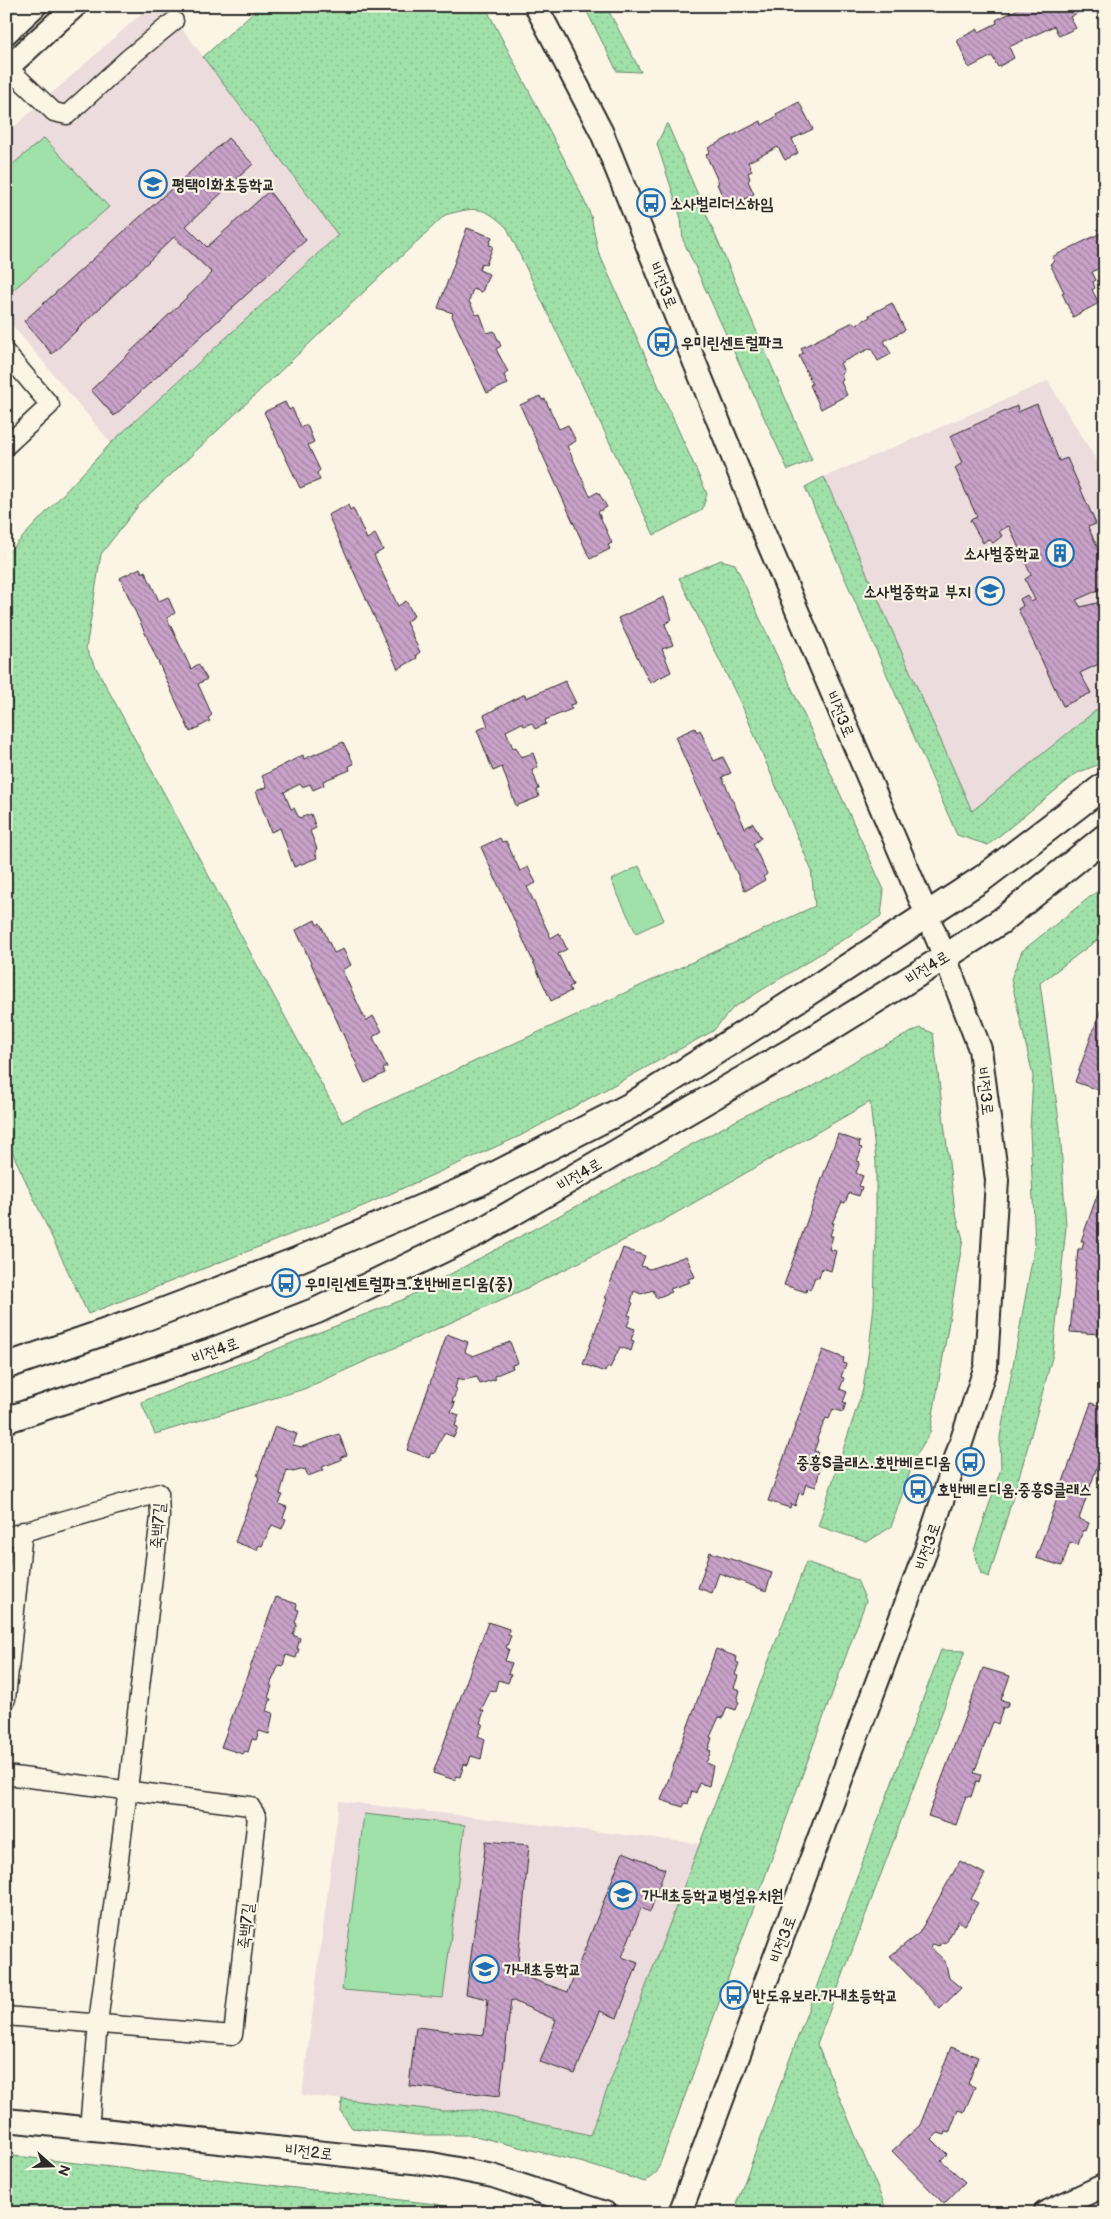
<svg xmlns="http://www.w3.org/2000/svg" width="1111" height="2219" font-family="'Balsamiq Sans','Poor Story',sans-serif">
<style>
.built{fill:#eddcdd}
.grass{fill:url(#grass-dots);stroke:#66866a}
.garden{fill:#a0e1aa;stroke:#66866a}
.building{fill:url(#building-back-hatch);stroke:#2b2b2b}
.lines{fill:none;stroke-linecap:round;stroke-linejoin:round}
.minor-casing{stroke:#2b2b2b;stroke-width:21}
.tertiary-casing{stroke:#2b2b2b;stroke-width:26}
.secondary-casing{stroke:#2b2b2b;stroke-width:29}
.minor{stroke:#fcf5e5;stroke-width:18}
.tertiary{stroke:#fcf5e5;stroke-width:22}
.secondary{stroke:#fcf5e5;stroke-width:25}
.labels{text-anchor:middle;stroke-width:4.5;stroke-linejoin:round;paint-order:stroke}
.poi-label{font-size:16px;font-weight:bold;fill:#2b2b2b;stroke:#fcf5e5;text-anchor:start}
.street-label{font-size:16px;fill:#2b2b2b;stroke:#fcf5e5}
</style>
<defs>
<pattern id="grass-dots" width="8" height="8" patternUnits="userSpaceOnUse" patternTransform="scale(1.25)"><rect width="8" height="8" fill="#a0e1aa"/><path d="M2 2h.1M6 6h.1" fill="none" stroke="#8ac192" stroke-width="1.8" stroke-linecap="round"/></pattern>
<pattern id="building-back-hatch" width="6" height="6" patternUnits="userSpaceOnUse" patternTransform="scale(1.25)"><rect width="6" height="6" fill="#c9a2c9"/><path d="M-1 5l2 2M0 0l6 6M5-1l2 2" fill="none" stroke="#a384a3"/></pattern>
</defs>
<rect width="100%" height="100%" fill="#fcf5e5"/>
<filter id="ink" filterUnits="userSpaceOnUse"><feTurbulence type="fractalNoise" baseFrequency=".02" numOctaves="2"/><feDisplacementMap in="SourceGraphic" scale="10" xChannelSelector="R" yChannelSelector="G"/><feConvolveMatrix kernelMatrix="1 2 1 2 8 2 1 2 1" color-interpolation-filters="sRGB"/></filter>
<g filter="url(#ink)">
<g class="built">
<polygon points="150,6 165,6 338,235 111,443 6,318 6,134"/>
<polygon points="1048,381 1105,474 1105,706 972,812 824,477"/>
<polygon points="339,1801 701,1844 590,2135 478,2110 443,2111 302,2095"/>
</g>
<g class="grass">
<path d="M260,6H485L573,176L591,216L598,251L707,494L702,510L654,535L507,228C484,205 474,207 445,215L139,505L101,554L86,649L342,1122L815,906L811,869L743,708L679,578L721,560L735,564L884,890L881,916L733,1008L713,1031L520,1136L363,1206L88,1314L6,1139V555L111,443L338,235L203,57Z"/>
<polygon points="584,6 606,6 641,72 617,71"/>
<polygon points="667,123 812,460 788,470 683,240 681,218 657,144"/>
<polygon points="824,477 972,811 1105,703 1105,762 1077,773 988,845 957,835 805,487"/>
<polygon points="1105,885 1105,934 1040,983 1060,1128 1066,1227 1053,1354 1024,1460 989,1577 981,1574 974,1550 1001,1469 1000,1437 1035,1244 1030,1131 1033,1076 1011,979 1022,951"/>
<polygon points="920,1028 933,1033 955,1211 963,1239 930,1433 915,1457 891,1527 867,1542 818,1526 863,1389 869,1349 874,1305 876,1229 876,1162 870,1102 655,1225 527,1288 304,1389 155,1434 141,1402 402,1300 767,1104 809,1089 861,1057"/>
<polygon points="806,1562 857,1580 866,1601 657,2172 645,2182 580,2162 471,2135 417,2135 352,2128 341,2112 342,2099 443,2111 478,2110 590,2135"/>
<polygon points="941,1650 965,1651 817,2044 888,2213 742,2213 737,2202"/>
<polygon points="6,2155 436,2204 466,2213 6,2213"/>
</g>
<g class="garden">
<polygon points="44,138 109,207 6,296 6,170"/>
<polygon points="639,866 664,920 636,933 611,880"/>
<polygon points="364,1814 465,1825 443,1998 342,1990"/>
</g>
<g class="building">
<polygon points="1024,6 1090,6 1070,17 1076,28 1059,36 1054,26 1009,47 1014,58 998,67 992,56 969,68 957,40 978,29 979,32 997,23 996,20"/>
<polygon points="799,102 813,129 792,139 798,153 785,160 778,147 748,162 752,171 748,173 750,179 748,181 754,194 728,208 717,184 719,183 706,155 710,151 708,148 761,121 762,125 777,116 776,114"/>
<polygon points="228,138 253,164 186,226 207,247 269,191 306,240 114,416 91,390 212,273 174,237 52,354 24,321"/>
<polygon points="467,228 492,237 489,245 493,246 486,265 482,263 479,270 489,274 482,292 473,289 469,301 476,315 480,314 487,333 494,331 501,346 496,349 508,372 504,375 508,384 487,393 452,316 453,313 438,308"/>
<polygon points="1105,231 1105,265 1092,272 1096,280 1093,282 1095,288 1092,290 1099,303 1073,317 1062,293 1064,292 1050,264 1054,261 1052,257"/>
<polygon points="892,303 905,330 884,341 891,354 878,361 871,348 840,363 844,372 841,374 843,380 841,382 847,395 821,409 810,385 812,384 799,356 803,353 801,348 853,322 855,325 870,317 869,315"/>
<polygon points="540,396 542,400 545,399 559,429 568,425 576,441 567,446 590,496 598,492 607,507 598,512 612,543 608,545 610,549 590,559 520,405"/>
<polygon points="285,402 289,410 292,408 301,427 307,425 314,442 308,445 320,470 317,473 320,480 300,488 264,412"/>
<polygon points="1037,404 1059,461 1067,458 1096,524 1088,527 1105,563 1105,587 1076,600 1081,607 1100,602 1100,596 1105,607 1105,661 1080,673 1091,693 1063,706 1018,609 1023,606 1020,599 1027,595 1031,602 1035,600 1025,579 1031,575 1009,526 999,531 1002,536 993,543 988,539 983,543 970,520 977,517 955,468 962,463 950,436 1017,406 1018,412"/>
<polygon points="348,505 350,510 353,508 367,539 375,534 383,550 374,555 398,606 406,601 414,616 406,622 420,652 416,655 417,658 398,669 328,515"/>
<polygon points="140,568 142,573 145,571 159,601 168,597 175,613 167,618 191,669 198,664 207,679 198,684 212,715 208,718 210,721 190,732 120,578"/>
<polygon points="664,597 672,619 665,624 673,645 662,649 671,672 650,683 618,618"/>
<polygon points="565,681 576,703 570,705 572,709 545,720 546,724 535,729 532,723 524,726 522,723 506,731 513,748 516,747 521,757 533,753 538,767 532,770 539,789 537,790 539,797 516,806 502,767 493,771 477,730 488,726 484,715 525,694 526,698"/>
<polygon points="695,728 697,732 700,730 714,761 723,757 731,773 722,777 745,828 753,823 761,838 753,844 767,874 763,877 765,880 745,891 675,737"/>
<polygon points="343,742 354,764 349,766 350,770 323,781 324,785 313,790 310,784 302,787 300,784 284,792 291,809 294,808 299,818 311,814 316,828 310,831 317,849 315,851 317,858 294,867 280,828 271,832 256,791 267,787 262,776 303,755 304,759"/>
<polygon points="500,838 502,842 506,841 520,871 528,867 536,883 527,887 551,938 559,933 567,949 558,954 573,985 569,987 571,991 551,1001 481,847"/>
<polygon points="315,920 317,925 320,923 334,953 343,949 351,965 342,970 366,1021 373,1016 382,1031 373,1037 387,1067 383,1069 385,1073 365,1083 296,930"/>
<polygon points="1105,997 1105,1079 1101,1091 1075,1082"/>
<polygon points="838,1134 860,1142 859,1147 862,1148 857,1161 860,1162 856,1173 863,1176 859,1186 862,1187 859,1196 849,1193 845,1203 842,1202 832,1223 834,1223 830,1236 833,1236 829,1249 836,1251 831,1271 822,1268 819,1278 815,1277 810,1290 807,1288 806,1292 784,1285"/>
<polygon points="1105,1173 1105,1256 1102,1281 1105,1282 1105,1304 1101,1304 1099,1334 1070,1332 1078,1249 1082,1249 1084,1241 1081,1241"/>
<polygon points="623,1248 645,1256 641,1266 650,1269 686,1256 695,1277 688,1279 690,1282 670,1289 672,1292 656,1298 653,1290 641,1294 634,1291 631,1302 633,1303 628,1315 631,1316 627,1326 635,1329 631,1340 634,1341 631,1351 620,1347 610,1368 607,1367 605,1372 583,1364 607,1299 605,1298"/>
<polygon points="447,1334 468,1342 465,1352 473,1356 510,1342 518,1363 512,1365 513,1368 494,1376 496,1379 480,1384 477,1377 464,1380 458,1378 455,1388 457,1389 452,1402 455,1403 451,1412 459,1415 455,1426 458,1427 454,1437 444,1433 434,1454 431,1453 429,1458 407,1450"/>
<polygon points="823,1350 844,1358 843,1363 846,1364 841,1377 844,1378 840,1389 847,1392 843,1402 846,1403 843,1412 833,1409 829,1419 826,1418 817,1438 818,1440 814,1451 818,1452 813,1465 820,1467 816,1487 806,1484 803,1494 799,1493 795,1506 791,1504 790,1508 768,1501"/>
<polygon points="1091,1403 1105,1408 1105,1467 1098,1464 1079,1519 1089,1523 1086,1531 1083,1530 1078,1545 1070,1542 1062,1566 1036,1558"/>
<polygon points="275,1426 297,1434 293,1445 302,1447 339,1434 347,1455 341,1457 341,1460 322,1467 324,1470 308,1476 305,1469 293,1472 287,1470 280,1494 283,1495 279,1504 287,1507 283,1518 286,1519 282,1529 272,1525 262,1546 259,1545 257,1550 235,1542 259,1477 257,1476"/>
<polygon points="710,1552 772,1573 766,1591 719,1573 712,1593 698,1588"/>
<polygon points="276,1597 297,1604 296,1609 299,1610 295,1623 297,1624 293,1635 300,1638 297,1649 299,1649 296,1658 286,1655 283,1666 279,1665 270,1685 272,1686 268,1698 271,1699 266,1711 273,1713 269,1734 259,1731 256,1740 252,1739 248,1752 245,1751 243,1754 221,1747"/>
<polygon points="488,1622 509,1629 508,1635 511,1636 506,1648 509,1649 505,1661 512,1663 508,1674 511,1675 508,1683 498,1680 495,1691 491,1690 481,1710 484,1711 480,1723 483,1724 478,1736 485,1739 481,1759 471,1756 468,1765 464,1764 460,1777 456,1776 455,1780 433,1773"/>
<polygon points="716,1649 737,1657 736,1662 739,1663 735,1675 738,1676 734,1688 740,1690 737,1701 739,1702 736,1710 727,1707 723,1718 719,1717 710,1737 712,1738 708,1750 711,1751 706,1763 713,1766 709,1786 699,1783 696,1793 692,1791 688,1804 685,1803 683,1807 661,1800"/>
<polygon points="983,1668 1010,1676 1001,1700 1009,1702 1006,1708 1003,1707 998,1724 993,1722 974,1773 981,1775 979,1782 976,1781 971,1797 966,1796 956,1825 928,1816"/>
<polygon points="486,1841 529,1845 517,1974 568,1992 623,1852 665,1869 650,1912 641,1908 622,1957 638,1963 617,2018 600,2011 575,2074 540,2062 556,2020 511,2000 500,2096 409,2086 416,2027 484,2035 488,1999 466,1994"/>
<polygon points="960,1861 985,1874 971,1899 978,1903 965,1925 958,1921 946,1943 942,1942 939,1946 933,1944 930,1947 945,1961 949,1978 961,1988 940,2009 890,1956 919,1933"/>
<polygon points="951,2047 978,2057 968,2084 975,2087 964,2112 958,2110 949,2133 946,2132 945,2135 938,2133 932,2139 947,2154 941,2160 965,2182 944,2204 892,2151 920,2125"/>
</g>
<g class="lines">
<defs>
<g id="minor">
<polyline points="6,66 54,112 67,115 129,58 174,21"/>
<polyline points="6,353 50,405 6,446"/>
<polyline points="6,1537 159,1493 160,1517 128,1789 98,2023 89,2129"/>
<polyline points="6,1699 23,1531"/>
<polyline points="6,1775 250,1806 257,1817 233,2035 6,2016"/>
</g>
<g id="tertiary">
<polyline points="536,6 602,133 758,519 945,957 980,1049 997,1180 986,1366 926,1550 680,2213"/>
<polyline points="6,33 35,6"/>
<polyline points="6,69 75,6"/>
<polyline points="6,2120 432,2164 493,2176 605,2213"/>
<polyline points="1045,2213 1105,2185"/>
</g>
<g id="secondary">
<polyline points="6,1366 137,1321 295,1261 477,1184 630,1106 806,994 983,878 1105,785"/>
<polyline points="6,1420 212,1351 318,1310 483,1230 821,1034 945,957 1001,921 1105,837"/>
</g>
</defs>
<use href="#minor" class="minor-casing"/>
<use href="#tertiary" class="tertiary-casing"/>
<use href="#secondary" class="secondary-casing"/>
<use href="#minor" class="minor"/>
<use href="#tertiary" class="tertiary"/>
<use href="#secondary" class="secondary"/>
</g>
</g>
<defs>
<symbol id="school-ring" viewBox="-11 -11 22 22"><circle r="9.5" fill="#fcf5e5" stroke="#1f6fb2" stroke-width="1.5"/><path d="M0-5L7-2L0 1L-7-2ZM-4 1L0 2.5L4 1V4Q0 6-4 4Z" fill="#1f6fb2"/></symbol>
<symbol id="bus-ring" viewBox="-11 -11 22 22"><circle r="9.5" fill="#fcf5e5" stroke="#1f6fb2" stroke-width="1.5"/><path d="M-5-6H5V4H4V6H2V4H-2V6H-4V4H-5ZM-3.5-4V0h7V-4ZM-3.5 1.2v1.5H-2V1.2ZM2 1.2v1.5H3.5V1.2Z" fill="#1f6fb2"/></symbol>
<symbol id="building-ring" viewBox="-11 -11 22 22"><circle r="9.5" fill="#fcf5e5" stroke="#1f6fb2" stroke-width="1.5"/><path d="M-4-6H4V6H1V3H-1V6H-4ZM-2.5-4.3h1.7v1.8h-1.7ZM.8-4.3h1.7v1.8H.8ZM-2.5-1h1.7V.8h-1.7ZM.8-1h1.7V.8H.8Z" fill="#1f6fb2"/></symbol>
</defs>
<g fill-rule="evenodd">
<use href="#school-ring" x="137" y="168" width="32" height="32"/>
<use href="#bus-ring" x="635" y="187" width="32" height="32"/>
<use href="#bus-ring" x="646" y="326" width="32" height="32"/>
<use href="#building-ring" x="1044" y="537" width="32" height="32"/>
<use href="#school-ring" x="974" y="575" width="32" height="32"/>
<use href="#bus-ring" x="270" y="1267" width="32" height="32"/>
<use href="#bus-ring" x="954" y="1446" width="32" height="32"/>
<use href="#bus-ring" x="902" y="1473" width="32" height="32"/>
<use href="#school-ring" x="607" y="1879" width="32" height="32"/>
<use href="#school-ring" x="469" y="1953" width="32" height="32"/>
<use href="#bus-ring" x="718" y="1979" width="32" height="32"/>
</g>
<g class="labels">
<g class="poi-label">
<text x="172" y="190">평택이화초등학교</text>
<text x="670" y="209">소사벌리더스하임</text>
<text x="681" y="348">우미린센트럴파크</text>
<text x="1041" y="559" text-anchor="end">소사벌중학교</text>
<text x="971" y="597" text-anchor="end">소사벌중학교 부지</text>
<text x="305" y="1289">우미린센트럴파크.호반베르디움(중)</text>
<text x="951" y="1468" text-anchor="end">중흥S클래스.호반베르디움</text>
<text x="937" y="1495">호반베르디움.중흥S클래스</text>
<text x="642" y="1901">가내초등학교병설유치원</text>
<text x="504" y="1975">가내초등학교</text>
<text x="753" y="2001">반도유보라.가내초등학교</text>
</g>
<g class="street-label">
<text transform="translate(664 285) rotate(68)" y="6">비전3로</text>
<text transform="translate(841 714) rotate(67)" y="6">비전3로</text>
<text transform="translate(927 967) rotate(-32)" y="6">비전4로</text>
<text transform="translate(986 1091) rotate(83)" y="6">비전3로</text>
<text transform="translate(579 1174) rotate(-30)" y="6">비전4로</text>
<text transform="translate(215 1350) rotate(-20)" y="6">비전4로</text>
<text transform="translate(157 1526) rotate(-86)" y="6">죽백7길</text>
<text transform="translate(927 1546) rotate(-71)" y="6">비전3로</text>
<text transform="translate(245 1926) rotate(-84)" y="6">죽백7길</text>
<text transform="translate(782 1939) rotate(-70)" y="6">비전3로</text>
<text transform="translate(309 2151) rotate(6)" y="6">비전2로</text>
</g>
</g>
<rect width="1111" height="2219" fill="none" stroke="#fcf5e5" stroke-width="25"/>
<rect x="12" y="12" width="1086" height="2194" fill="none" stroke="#2b2b2b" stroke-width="2" filter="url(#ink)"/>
<g transform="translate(52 2166) rotate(110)" stroke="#fcf5e5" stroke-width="4" paint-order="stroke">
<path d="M0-4L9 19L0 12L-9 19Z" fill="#2b2b2b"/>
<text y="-8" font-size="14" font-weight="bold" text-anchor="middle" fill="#2b2b2b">N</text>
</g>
</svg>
